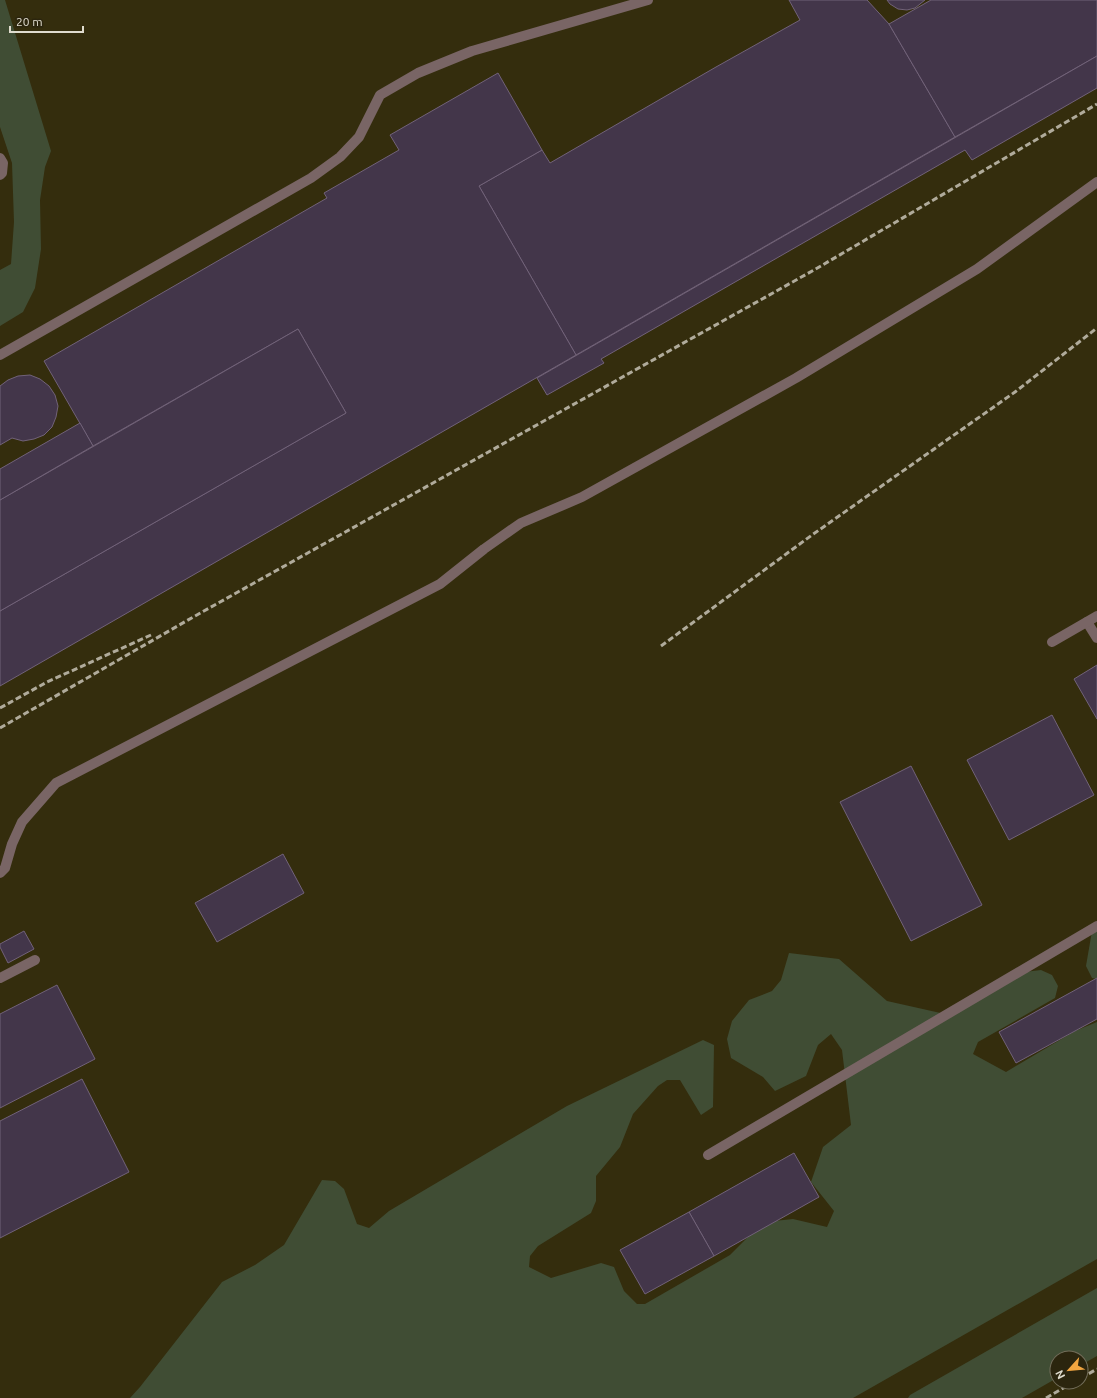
<svg xmlns="http://www.w3.org/2000/svg" width="1097" height="1398" font-family="Ubuntu,sans-serif">
<style>
.built{fill:#342d0d;fill-rule:evenodd}
.green{fill:#404d34}
.building{fill:#43364a;stroke:#716279}
.lines{fill:none;stroke-linecap:round;stroke-linejoin:round}
.minor{stroke:#796565;stroke-width:10}
.rail{stroke:#b0ab9b;stroke-width:3;stroke-dasharray:6 3;stroke-linecap:butt}
</style>
<rect width="100%" height="100%" fill="#2b250e"/>
<path class="built" d="M0,0H1097V1398H0ZM1057,1358H1081V1382H1057Z"/>
<g class="green">
<polygon points="0,0 5,0 51,151 45,167 40,200 41,249 35,288 23,312 0,326 0,270 11,264 14,222 12,163 0,127"/>
<polygon points="1097,925 1097,979 1092,978 1086,966 1092,931"/>
<polygon points="789,953 839,959 887,1001 945,1014 1016,973 1041,970 1052,975 1058,986 1055,998 978,1042 973,1054 1006,1072 1075,1031 1097,1022 1097,1259 853,1398 130,1398 140,1387 222,1282 255,1265 284,1245 322,1180 335,1181 344,1189 357,1224 369,1228 389,1211 567,1106 703,1040 714,1045 713,1107 701,1115 680,1080 667,1080 658,1086 633,1114 620,1147 596,1176 596,1201 591,1213 538,1246 530,1256 529,1267 551,1278 601,1263 614,1267 624,1291 637,1304 645,1304 730,1255 757,1228 774,1221 793,1219 827,1227 834,1211 811,1182 823,1147 851,1125 842,1050 831,1034 818,1045 806,1076 775,1091 763,1077 731,1058 727,1039 732,1021 749,1000 772,991 781,980"/>
<polygon points="1097,1288 1097,1356 1081,1365 1081,1358 1057,1358 1057,1378 1022,1398 908,1398 910,1395"/>
</g>
<g class="building">
<polygon points="789,0 867,0 889,24 955,137 576,355 479,186 542,150 550,163 716,67 800,20"/>
<polygon points="887,0 925,0 915,8 907,10 898,9 890,4"/>
<polygon points="931,0 1097,0 1097,56 955,137 889,24"/>
<polygon points="1097,56 1097,88 972,160 965,150 601,359 604,363 547,395 537,378"/>
<polygon points="498,73 542,150 479,186 576,355 0,686 0,611 346,413 298,329 93,446 44,361 327,198 324,193 399,150 390,135"/>
<polygon points="298,329 346,413 0,611 0,500"/>
<polygon points="30,375 40,379 49,386 55,395 58,406 56,417 52,427 44,435 34,439 23,441 12,438 0,445 0,386 8,380 18,376"/>
<polygon points="80,423 93,446 0,500 0,469"/>
<polygon points="1097,665 1097,719 1074,679"/>
<polygon points="1052,715 1094,795 1009,840 967,760"/>
<polygon points="911,766 982,905 911,941 840,802"/>
<polygon points="283,854 304,893 217,942 195,903"/>
<polygon points="24,931 34,949 8,963 0,947 0,944"/>
<polygon points="1097,978 1097,1019 1016,1063 999,1032"/>
<polygon points="57,985 95,1059 0,1108 0,1014"/>
<polygon points="82,1079 129,1172 0,1238 0,1121"/>
<polygon points="794,1153 819,1197 714,1256 689,1212"/>
<polygon points="689,1212 714,1256 645,1294 620,1250"/>
</g>
<g class="lines">
<g class="minor">
<polyline points="0,158 3,163 2,173 0,175"/>
<polyline points="0,355 311,178 340,157 359,137 380,95 418,73 472,51 648,0"/>
<polyline points="1087,622 1097,638"/>
<polyline points="1052,642 1097,616"/>
<polyline points="0,873 5,868 12,844 22,822 56,783 440,584 484,549 521,523 582,497 796,378 977,269 1097,182"/>
<polyline points="0,978 35,960"/>
<polyline points="708,1155 1097,926"/>
</g>
<g class="rail">
<polyline points="661,646 812,535 1015,392 1097,328"/>
<polyline points="0,708 47,682 151,635"/>
<polyline points="0,728 195,616 814,270 1097,104"/>
<polyline points="1081,1378 1097,1369"/>
<polyline points="1046,1398 1074,1382"/>
</g>
</g>
<g transform="translate(1069 1370) rotate(243)"><circle r="19" fill="#2b250e" stroke="#736e5b"/>
<path d="M0-3L7 15L0 10L-7 15Z" fill="#f1a540"/>
<text y="-6" font-size="11" font-weight="bold" text-anchor="middle" fill="#e0dcce">N</text>
</g>
<path d="M10 26v6h73v-6" fill="none" stroke="#e0dcce" stroke-width="2"/>
<text x="16" y="26" font-size="12" fill="#e0dcce" stroke="#2b250e" stroke-width="3" paint-order="stroke">20 m</text>
</svg>
